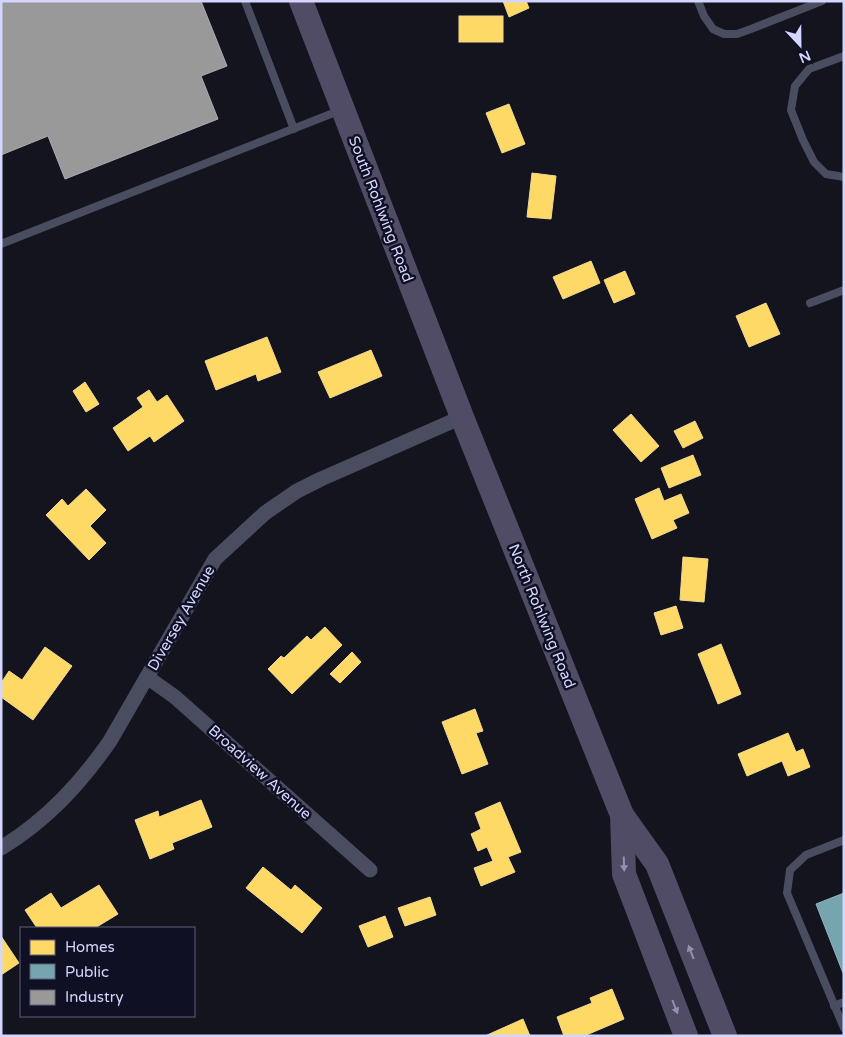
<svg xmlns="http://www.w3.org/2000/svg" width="845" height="1037" font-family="'Varela Round',sans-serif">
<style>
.homes{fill:#ffd966;stroke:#f2d893}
.public{fill:#76a5af;stroke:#92b4c6}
.industry{fill:#999;stroke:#ababb7}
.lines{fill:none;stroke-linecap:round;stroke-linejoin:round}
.lane{stroke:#4a4c60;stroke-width:8}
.street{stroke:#4a4c60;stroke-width:15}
.primary{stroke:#514c65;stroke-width:24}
.oneway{fill:#9391b1}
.labels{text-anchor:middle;stroke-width:5;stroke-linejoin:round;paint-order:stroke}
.street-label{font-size:15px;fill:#d5d6fd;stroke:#101024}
</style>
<rect width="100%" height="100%" fill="#14141f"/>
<g class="homes">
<polygon points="503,1 526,1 529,8 509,17"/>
<rect x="459" y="16" width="44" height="26"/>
<polygon points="509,104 525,144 502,153 486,113"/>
<polygon points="532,173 556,176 551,219 527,217"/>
<polygon points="591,261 600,283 563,299 553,277"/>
<polygon points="625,271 635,294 614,303 604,280"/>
<polygon points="766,303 780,334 749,347 736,316"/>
<polygon points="267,337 281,372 258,381 256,374 216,390 205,361"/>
<polygon points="371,350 382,376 330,398 318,372"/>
<polygon points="85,382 99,404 86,412 73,391"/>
<polygon points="149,390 157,402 167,395 184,421 154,442 150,436 128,451 113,428 143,407 137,398"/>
<polygon points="631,414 659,446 641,462 613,430"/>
<polygon points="695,421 703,438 683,448 674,431"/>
<polygon points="693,455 701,475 669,488 661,468"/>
<polygon points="659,488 664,501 681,494 689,513 673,520 677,528 652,539 635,499"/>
<polygon points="86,489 106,510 90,526 106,543 89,560 46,515 62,499 68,506"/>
<polygon points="683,557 708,559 704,602 680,600"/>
<polygon points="676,606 683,628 661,635 654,613"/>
<polygon points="325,627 342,645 292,694 268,669 281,656 284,658 307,636 311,640"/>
<polygon points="721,644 741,694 718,704 698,654"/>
<polygon points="45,647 72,666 33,720 1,697 1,683 9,671 22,680"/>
<polygon points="352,652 361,662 340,683 330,674"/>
<polygon points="475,709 483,731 476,733 488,764 462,774 442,722"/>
<polygon points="788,733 796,752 803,749 810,767 788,776 782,761 747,776 738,754"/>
<polygon points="201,800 212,827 172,843 174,849 150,859 135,820 158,811 159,817"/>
<polygon points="500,802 521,852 508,857 515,872 481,886 474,868 493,861 487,847 478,851 471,834 481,829 475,813"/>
<polygon points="263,867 291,890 295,885 322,908 302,933 246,888"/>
<polygon points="99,885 118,914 95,928 37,928 25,910 51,893 61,908"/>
<polygon points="430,897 436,915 405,926 398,908"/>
<polygon points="385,916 393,937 368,947 359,926"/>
<polygon points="1,936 19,963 1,975"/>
<polygon points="612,989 624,1019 584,1036 564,1036 557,1017 592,1003 590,998"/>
<polygon points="523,1019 530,1036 485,1036"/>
</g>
<polygon class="public" points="844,893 844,973 843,973 816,904"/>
<polygon class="industry" points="1,1 201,1 227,66 201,76 218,119 65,179 48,136 1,155"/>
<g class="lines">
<g class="lane">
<polyline points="245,1 294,129"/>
<polyline points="698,1 704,16 713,29 724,34 737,34 751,29 822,1"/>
<polyline points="844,56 809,69 795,86 791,110 803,140 814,162 826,174 844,177"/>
<polyline points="1,244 341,110"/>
<polyline points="810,303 844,290"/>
<polyline points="844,840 806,855 790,870 787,893 844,1028"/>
<polyline points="834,1006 844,1002"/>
</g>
<g class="street">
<polyline points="147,677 175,697 370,870"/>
<path d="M1,848C47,820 80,784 110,741L215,559L265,513L297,491L321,479L462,417"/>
</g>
<g class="primary">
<polyline points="301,1 462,417 622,815 657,864 725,1036"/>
<polyline points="622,815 624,874 686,1036"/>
</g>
</g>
<defs><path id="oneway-solid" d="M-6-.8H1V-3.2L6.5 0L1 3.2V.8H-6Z" transform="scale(1.25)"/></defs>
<g class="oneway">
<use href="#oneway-solid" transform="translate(624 864) rotate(88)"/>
<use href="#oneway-solid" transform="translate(691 952) rotate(-111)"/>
<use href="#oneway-solid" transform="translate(675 1007) rotate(69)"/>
</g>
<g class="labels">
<g class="street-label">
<text transform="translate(381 209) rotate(69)" y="5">South Rohlwing Road</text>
<text transform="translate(542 616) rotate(68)" y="5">North Rohlwing Road</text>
<text transform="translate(181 618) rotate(-60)" y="5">Diversey Avenue</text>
<text transform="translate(260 772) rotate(42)" y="5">Broadview Avenue</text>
</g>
</g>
<rect width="845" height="1037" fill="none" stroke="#d5d6fd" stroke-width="5"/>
<rect x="20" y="927" width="175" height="90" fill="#101024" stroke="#5f5f7b"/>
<rect x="30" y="940" width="25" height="15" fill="#ffd966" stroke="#5f5f7b"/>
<text x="65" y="952" font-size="15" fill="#d5d6fd">Homes</text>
<rect x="30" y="964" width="25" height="15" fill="#76a5af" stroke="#5f5f7b"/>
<text x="65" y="977" font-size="15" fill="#d5d6fd">Public</text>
<rect x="30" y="990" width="25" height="15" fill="#999999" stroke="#5f5f7b"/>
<text x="65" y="1002" font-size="15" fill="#d5d6fd">Industry</text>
<g transform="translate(800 45) rotate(158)" stroke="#101024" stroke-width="4" paint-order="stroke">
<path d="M0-4L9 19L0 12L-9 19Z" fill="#d5d6fd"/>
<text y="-8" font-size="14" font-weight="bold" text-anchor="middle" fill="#d5d6fd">N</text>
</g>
</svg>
